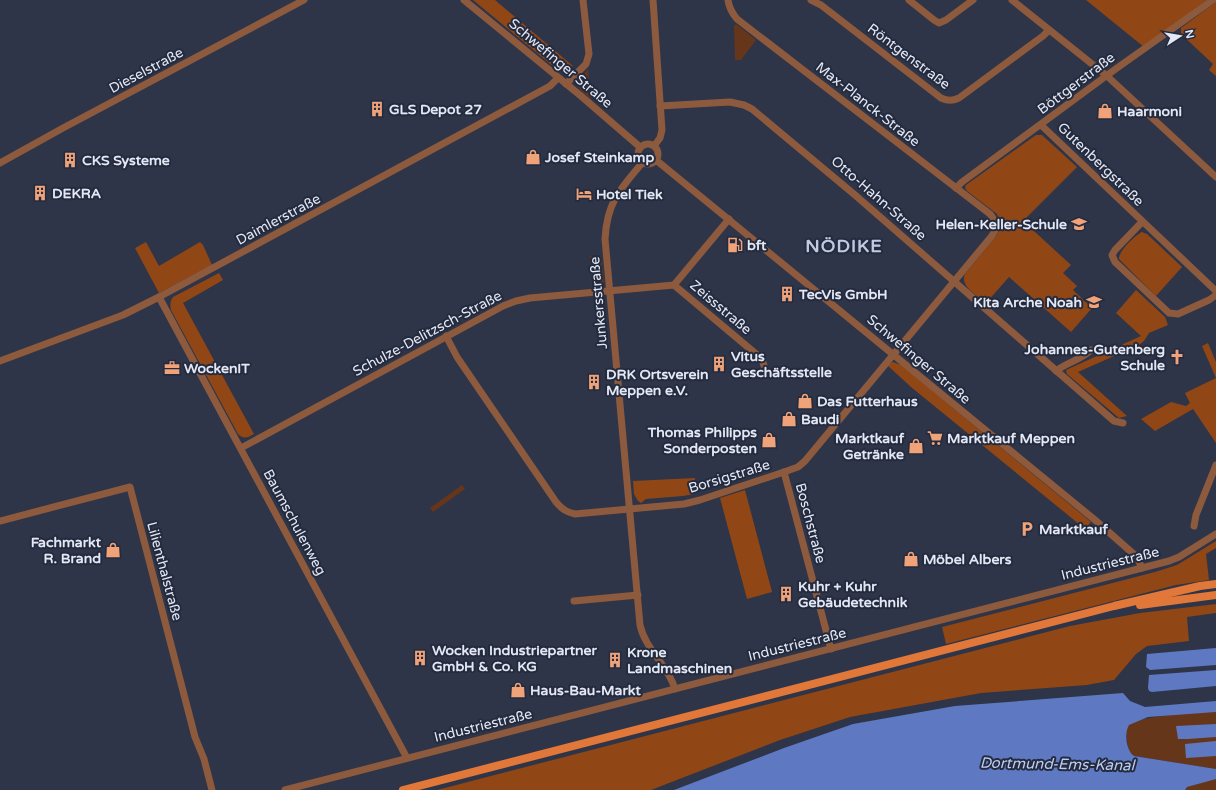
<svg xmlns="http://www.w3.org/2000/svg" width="1216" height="790" font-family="'Varela Round',sans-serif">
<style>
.green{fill:#66361a}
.forest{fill:#914615}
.water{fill:#5e79c2}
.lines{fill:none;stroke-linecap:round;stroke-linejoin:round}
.minor{stroke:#8d5a3d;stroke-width:7}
.major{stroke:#e17839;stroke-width:8}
.labels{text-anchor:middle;stroke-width:4;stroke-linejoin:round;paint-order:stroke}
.street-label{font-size:14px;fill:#e3e8f4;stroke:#242b3e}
.poi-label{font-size:14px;font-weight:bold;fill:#e3e8f4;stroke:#242b3e;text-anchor:start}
.water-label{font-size:15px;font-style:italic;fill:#bdcdf5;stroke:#242b3e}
.district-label{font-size:18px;font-weight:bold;letter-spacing:1px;fill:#bfc9e1;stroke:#242b3e}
</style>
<rect width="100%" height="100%" fill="#2e3548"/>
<g class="green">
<polygon points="736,24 756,40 741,60 735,60 734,26"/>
<path d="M588,69L591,99C574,84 575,86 588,69Z"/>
<path d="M590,256H601L604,282C601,286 599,287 593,287Z"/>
<polygon points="462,485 465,489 433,512 430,508"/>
<path d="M1216,712V769L1134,756C1128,751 1128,747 1127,739C1127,735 1125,731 1127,727C1135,715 1200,713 1216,712Z"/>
<polygon points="1213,779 1216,779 1216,790 1185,790 1187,787"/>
</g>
<g class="forest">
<polygon points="473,0 495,0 573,66 560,72"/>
<polygon points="1086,0 1207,0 1144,47"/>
<polygon points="1216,2 1216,76 1209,70 1213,64 1181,34 1181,28"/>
<path d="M1036,135H1042L1044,137L1077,167L1023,221L1071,265L1063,273L1077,286L1073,290L1092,308L1071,332L1009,277L986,303C979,297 959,286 965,274L997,235L1001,224L997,214L967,191L965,188L966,185Z"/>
<path d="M1142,232L1147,234L1182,267L1156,296L1119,259C1118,252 1135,235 1142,232Z"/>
<polygon points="146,242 159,266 200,242 203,245 212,265 159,293 135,248"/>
<path d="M219,273L223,280L183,303L254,434C248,437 244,440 238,434L171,310C170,305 170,301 173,297Z"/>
<polygon points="1136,290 1165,317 1168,325 1149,333 1144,341 1139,345 1078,372 1127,416 1119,418 1067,374 1066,370 1141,336 1116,313"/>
<polygon points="1208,343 1216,362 1216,443 1193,409 1155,431 1141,419 1171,402 1186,406 1190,403 1185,393 1216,378 1202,346"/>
<polygon points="893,362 901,365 1091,522 1085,529 911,387 887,365"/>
<polygon points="695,478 694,494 683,496 646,499 641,503 638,501 634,494 633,481"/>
<polygon points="745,490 772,592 747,599 720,498"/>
<polygon points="1216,541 1216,548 1206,554 1209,580 1176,585 946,644 942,627 1155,572 1177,565"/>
<polygon points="1216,604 1216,613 1187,617 1189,641 1147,646 1136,654 1114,680 1087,685 981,693 850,717 780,740 651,790 437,790 1070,626 1140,613"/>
</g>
<g class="water">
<polygon points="1216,648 1216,665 1150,670 1146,667 1147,654"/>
<polygon points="1216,670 1216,686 1152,692 1149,691 1148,688 1149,675"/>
<path d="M1123,693L1130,701L1145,707L1216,701V712L1148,717L1129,725C1124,733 1126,750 1134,756L1216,769V779L1187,787L1185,790H674L784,748L853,724L955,706Z"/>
<polygon points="1216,724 1216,737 1188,739 1178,739 1176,726"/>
<polygon points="1216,741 1216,756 1186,758 1185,744"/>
</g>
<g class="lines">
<g class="minor">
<polyline points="464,0 581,96 640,147"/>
<polyline points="653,0 662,130 660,138 654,146"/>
<path d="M811,0L821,5L941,98C948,101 952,101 959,98L1043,36L1049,30"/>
<polyline points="909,0 934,20 939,23 946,20 973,0"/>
<polyline points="1012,0 1107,76 1216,177"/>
<polyline points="566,84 586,64 589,54 583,0"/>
<polyline points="660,106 730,102 744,105 752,109 855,195 1114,421 1123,423"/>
<polyline points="1041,125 1216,291"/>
<circle cx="648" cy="154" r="10"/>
<polyline points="656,160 1095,520 1137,557 1142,568"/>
<path d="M643,162C620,189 607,202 605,239L640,625C645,649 668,665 675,689"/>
<polyline points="0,163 63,128 304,0"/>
<polyline points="956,188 962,182 1117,68 1213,0"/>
<polyline points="1142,222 1115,250 1112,255 1115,262 1169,313 1178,314 1209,300 1216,295"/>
<polyline points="674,285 762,359 765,369"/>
<polyline points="159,297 407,758"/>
<path d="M446,336L457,357L556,502C562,509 566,512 575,514L684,504L700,500L784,472L798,467L805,461L991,237C998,228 997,223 990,214L737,19C732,13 729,8 728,0"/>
<polyline points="0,361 123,315 159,297 550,86 558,78"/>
<path d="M1056,371C1067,362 1081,360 1091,350"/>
<polyline points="241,448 503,306 516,301 530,298 674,285 729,219"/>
<polyline points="784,472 831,649"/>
<polyline points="0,521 130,487 195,737 204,759 212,790"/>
<polyline points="1194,526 1196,515 1216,465"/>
<polyline points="574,601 638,595"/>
<polyline points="285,790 1169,561 1179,557 1216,534"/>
</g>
<g class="major">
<polyline points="1140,605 1216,595"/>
<polyline points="403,790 1114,606 1200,586 1216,584"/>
</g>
</g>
<defs>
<symbol id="building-bare" viewBox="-9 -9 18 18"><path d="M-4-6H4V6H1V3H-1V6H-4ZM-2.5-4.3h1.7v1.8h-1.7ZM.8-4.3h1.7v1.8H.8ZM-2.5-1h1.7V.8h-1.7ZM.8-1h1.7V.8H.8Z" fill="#f0a279" stroke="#242b3e" stroke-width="2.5" paint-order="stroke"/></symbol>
<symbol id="shop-bare" viewBox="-9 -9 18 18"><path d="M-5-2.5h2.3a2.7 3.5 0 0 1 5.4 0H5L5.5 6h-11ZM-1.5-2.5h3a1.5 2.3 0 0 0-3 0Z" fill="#f0a279" stroke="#242b3e" stroke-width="2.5" paint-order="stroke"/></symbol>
<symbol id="hotel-bare" viewBox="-9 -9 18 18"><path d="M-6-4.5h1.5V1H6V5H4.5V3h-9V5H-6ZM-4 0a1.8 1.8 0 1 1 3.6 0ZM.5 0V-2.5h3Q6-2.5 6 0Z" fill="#f0a279" stroke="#242b3e" stroke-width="2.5" paint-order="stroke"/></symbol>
<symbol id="school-bare" viewBox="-9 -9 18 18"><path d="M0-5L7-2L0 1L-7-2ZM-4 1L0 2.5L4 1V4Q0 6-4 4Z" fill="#f0a279" stroke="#242b3e" stroke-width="2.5" paint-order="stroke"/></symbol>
<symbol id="fuel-bare" viewBox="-9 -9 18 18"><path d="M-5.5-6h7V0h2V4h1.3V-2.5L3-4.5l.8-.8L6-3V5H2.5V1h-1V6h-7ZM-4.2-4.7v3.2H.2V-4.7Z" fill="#f0a279" stroke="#242b3e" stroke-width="2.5" paint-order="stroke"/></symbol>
<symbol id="church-bare" viewBox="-9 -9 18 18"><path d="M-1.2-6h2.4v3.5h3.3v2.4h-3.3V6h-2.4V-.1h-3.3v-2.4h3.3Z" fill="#f0a279" stroke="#242b3e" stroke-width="2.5" paint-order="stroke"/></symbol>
<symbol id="office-bare" viewBox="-9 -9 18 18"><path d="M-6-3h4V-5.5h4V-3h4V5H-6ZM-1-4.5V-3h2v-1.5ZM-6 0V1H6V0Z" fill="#f0a279" stroke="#242b3e" stroke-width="2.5" paint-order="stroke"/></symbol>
<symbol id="supermarket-bare" viewBox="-9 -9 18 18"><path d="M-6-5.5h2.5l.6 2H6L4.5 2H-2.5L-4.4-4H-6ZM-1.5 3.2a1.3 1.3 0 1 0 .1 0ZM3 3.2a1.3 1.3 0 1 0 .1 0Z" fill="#f0a279" stroke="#242b3e" stroke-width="2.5" paint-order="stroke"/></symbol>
<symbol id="parking-bare" viewBox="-9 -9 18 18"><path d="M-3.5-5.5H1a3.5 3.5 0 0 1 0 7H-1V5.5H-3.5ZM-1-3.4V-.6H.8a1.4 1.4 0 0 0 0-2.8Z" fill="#f0a279" stroke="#242b3e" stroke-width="2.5" paint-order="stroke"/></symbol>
</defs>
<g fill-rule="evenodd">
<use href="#building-bare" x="366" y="98" width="22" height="22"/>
<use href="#shop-bare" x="1094" y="100" width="22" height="22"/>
<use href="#shop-bare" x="522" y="146" width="22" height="22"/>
<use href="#building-bare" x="59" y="149" width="22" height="22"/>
<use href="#building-bare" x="29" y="182" width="22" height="22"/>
<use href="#hotel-bare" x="573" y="183" width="22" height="22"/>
<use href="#school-bare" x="1068" y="213" width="22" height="22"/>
<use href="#fuel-bare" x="724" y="234" width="22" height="22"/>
<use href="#building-bare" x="776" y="283" width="22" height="22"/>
<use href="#school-bare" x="1083" y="291" width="22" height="22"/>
<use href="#church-bare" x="1166" y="346" width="22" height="22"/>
<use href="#building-bare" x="708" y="353" width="22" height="22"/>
<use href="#office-bare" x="161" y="357" width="22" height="22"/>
<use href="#building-bare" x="583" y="371" width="22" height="22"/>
<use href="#shop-bare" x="794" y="390" width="22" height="22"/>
<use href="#shop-bare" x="778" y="408" width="22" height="22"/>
<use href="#supermarket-bare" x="924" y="427" width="22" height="22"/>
<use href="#shop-bare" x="758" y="429" width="22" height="22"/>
<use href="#shop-bare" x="905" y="435" width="22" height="22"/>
<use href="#parking-bare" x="1016" y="518" width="22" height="22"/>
<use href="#shop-bare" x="102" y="539" width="22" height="22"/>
<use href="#shop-bare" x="900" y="548" width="22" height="22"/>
<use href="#building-bare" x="775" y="583" width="22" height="22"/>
<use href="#building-bare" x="409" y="647" width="22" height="22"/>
<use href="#building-bare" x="604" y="649" width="22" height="22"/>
<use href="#shop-bare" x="507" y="679" width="22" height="22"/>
</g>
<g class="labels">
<g class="street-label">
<text transform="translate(909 56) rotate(37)" y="5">Röntgenstraße</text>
<text transform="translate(561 63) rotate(40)" y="5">Schwefinger Straße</text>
<text transform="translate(146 70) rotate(-28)" y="5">Dieselstraße</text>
<text transform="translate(1076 83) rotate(-37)" y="5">Böttgerstraße</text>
<text transform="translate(868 104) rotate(38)" y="5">Max-Planck-Straße</text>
<text transform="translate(1101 164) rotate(44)" y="5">Gutenbergstraße</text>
<text transform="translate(879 198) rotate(41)" y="5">Otto-Hahn-Straße</text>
<text transform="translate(278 219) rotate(-28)" y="5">Daimlerstraße</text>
<text transform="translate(598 303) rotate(-95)" y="5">Junkersstraße</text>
<text transform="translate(721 307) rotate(40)" y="5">Zeissstraße</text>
<text transform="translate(427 333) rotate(-28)" y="5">Schulze-Delitzsch-Straße</text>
<text transform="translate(919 359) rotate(40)" y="5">Schwefinger Straße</text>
<text transform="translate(729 476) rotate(-17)" y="5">Borsigstraße</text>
<text transform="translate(295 522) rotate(62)" y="5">Baumschulenweg</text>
<text transform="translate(811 523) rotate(75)" y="5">Boschstraße</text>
<text transform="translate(1110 563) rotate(-14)" y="5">Industriestraße</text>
<text transform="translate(165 571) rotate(75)" y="5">Lilienthalstraße</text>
<text transform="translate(797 644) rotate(-14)" y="5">Industriestraße</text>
<text transform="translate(483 725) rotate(-14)" y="5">Industriestraße</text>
</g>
<g class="poi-label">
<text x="389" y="114">GLS Depot 27</text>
<text x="1117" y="116">Haarmoni</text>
<text x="545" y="162">Josef Steinkamp</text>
<text x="82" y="165">CKS Systeme</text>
<text x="52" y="198">DEKRA</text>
<text x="596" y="199">Hotel Tiek</text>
<text x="1067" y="229" text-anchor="end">Helen-Keller-Schule</text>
<text x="747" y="250">bft</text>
<text x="799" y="299">TecVis GmbH</text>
<text x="1082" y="307" text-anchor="end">Kita Arche Noah</text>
<text x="1165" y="354" text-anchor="end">Johannes-Gutenberg<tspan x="1165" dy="16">Schule</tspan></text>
<text x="731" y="361">Vitus<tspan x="731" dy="16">Geschäftsstelle</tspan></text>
<text x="184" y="373">WockenIT</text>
<text x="606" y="379">DRK Ortsverein<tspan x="606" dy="16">Meppen e.V.</tspan></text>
<text x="817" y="406">Das Futterhaus</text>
<text x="801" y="424">Baudi</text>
<text x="757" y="437" text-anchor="end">Thomas Philipps<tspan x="757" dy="16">Sonderposten</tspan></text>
<text x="904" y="443" text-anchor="end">Marktkauf<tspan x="904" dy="16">Getränke</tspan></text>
<text x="947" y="443">Marktkauf Meppen</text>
<text x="1039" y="534">Marktkauf</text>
<text x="101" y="547" text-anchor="end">Fachmarkt<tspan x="101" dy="16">R. Brand</tspan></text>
<text x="923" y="564">Möbel Albers</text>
<text x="798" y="591">Kuhr + Kuhr<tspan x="798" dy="16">Gebäudetechnik</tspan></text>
<text x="432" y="655">Wocken Industriepartner<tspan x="432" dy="16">GmbH &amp; Co. KG</tspan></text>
<text x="627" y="657">Krone<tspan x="627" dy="16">Landmaschinen</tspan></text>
<text x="530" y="695">Haus-Bau-Markt</text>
</g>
<g class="water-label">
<text transform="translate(1057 764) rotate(1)" y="5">Dortmund-Ems-Kanal</text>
</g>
<g class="district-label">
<text x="844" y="252">NÖDIKE</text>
</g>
</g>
<g transform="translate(1180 36) rotate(78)" stroke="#242b3e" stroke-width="3" paint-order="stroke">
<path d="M0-3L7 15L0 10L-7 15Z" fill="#e3e8f4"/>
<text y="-6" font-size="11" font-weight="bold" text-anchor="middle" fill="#e3e8f4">N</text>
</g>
</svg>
